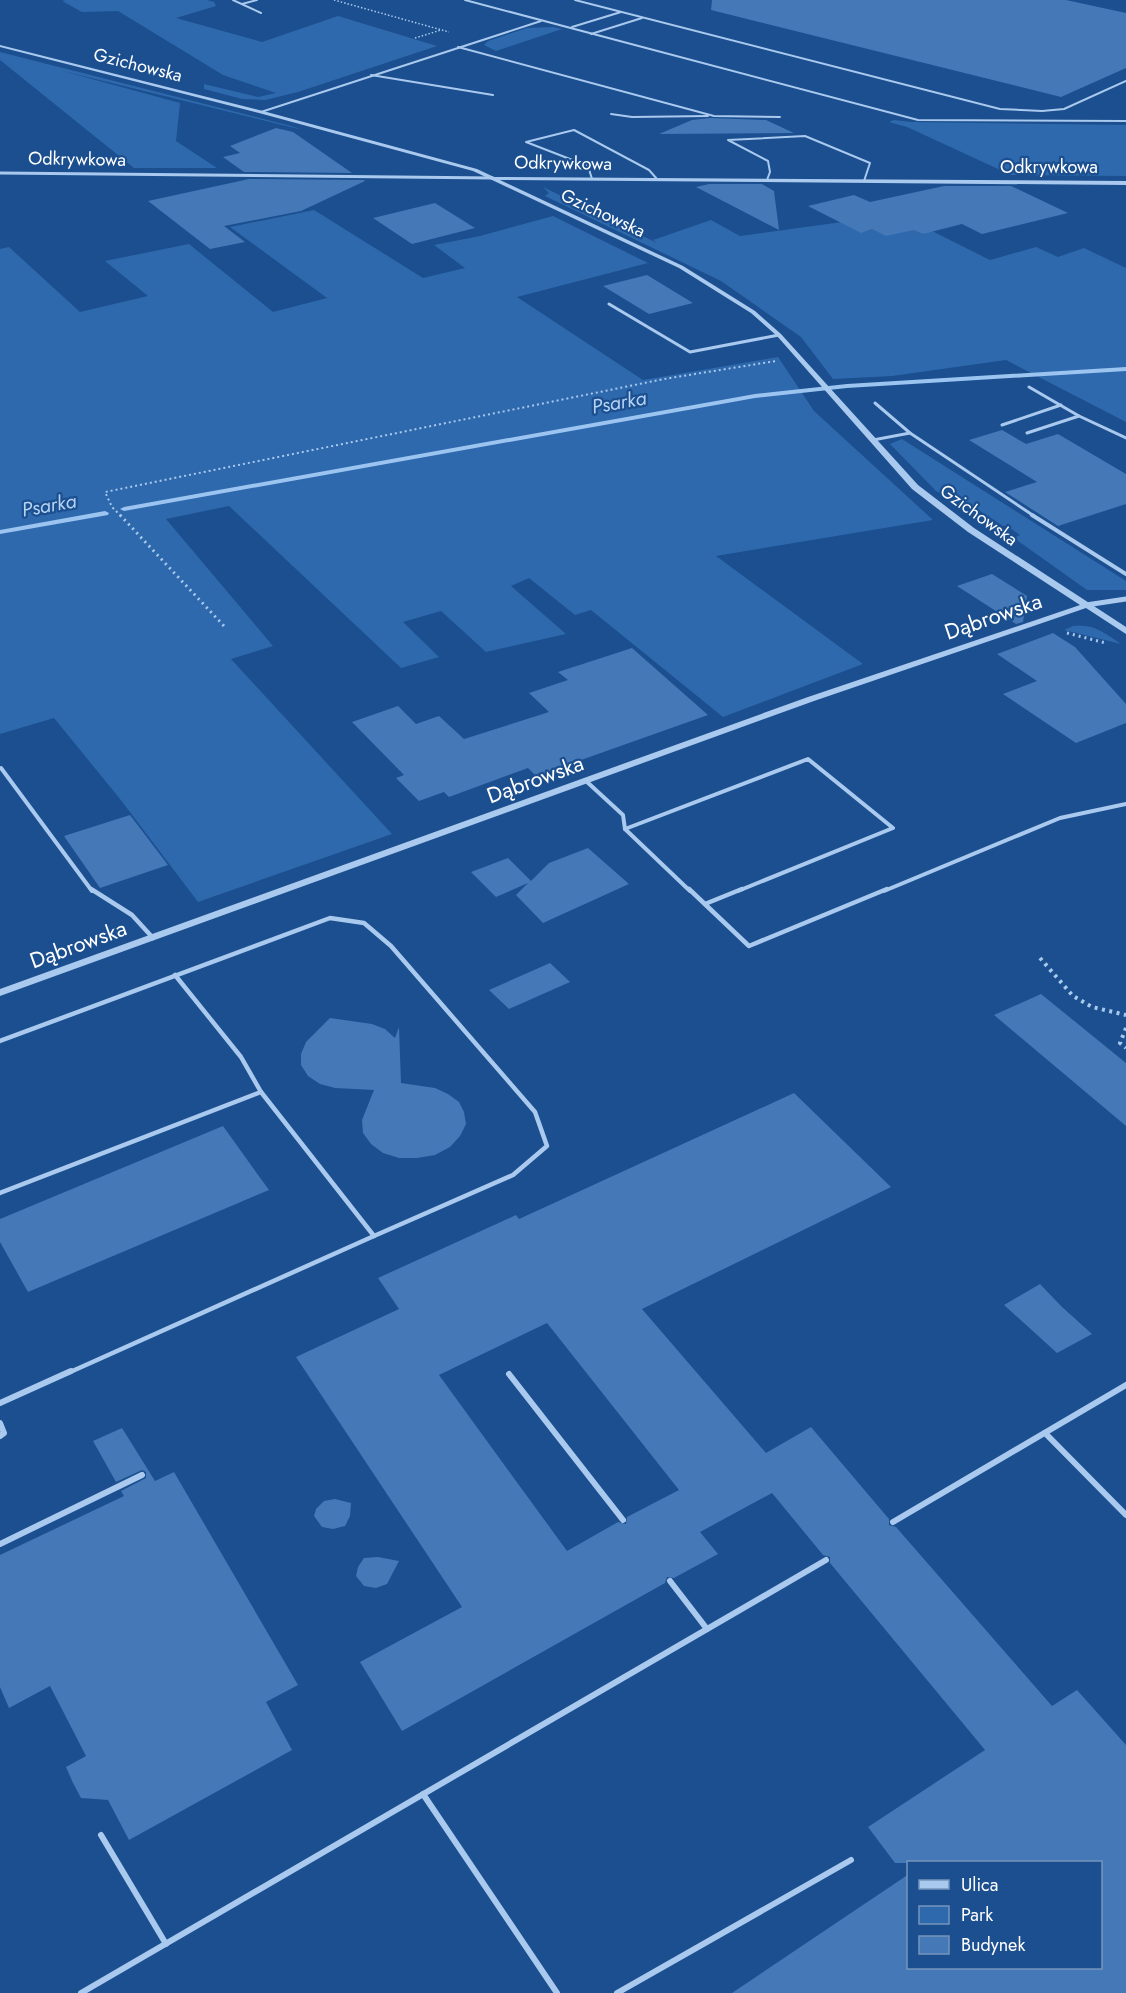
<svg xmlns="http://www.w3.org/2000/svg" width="1126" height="1993" font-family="Jost,sans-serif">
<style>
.green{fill:#2e69ad}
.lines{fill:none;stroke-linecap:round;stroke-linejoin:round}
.stream{fill:#9cc4f0;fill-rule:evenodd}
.building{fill:#4478b7;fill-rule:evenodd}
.path-far3{stroke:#a9c9ee;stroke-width:1.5;stroke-dasharray:1.5 2;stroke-linecap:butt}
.path-far2{stroke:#a9c9ee;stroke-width:2;stroke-dasharray:2 3;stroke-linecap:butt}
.path-far1{stroke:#a9c9ee;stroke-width:3;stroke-dasharray:2 4;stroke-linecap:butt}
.path{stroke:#a9c9ee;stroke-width:4;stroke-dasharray:3 4.5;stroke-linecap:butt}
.service-far4{stroke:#a9c9ee;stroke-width:2}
.service-far3{stroke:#a9c9ee;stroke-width:3}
.service-far2{stroke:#a9c9ee;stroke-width:4}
.service-far1{stroke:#a9c9ee;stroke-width:4.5}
.service{stroke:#a9c9ee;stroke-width:6}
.minor-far1{stroke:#a9c9ee;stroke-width:3}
.minor{stroke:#a9c9ee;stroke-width:5}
.tertiary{fill:#a9c9ee;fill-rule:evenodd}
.labels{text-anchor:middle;stroke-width:4.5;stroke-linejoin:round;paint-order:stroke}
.far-street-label{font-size:18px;fill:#fff;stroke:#1b4f8f}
.far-water-label{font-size:20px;font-style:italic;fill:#b5d3f5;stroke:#1b4f8f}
.street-label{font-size:22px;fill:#fff;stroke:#1b4f8f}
</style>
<rect width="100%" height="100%" fill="#1b4f8f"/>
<g class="green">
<polygon points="66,0 207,0 214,2 216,6 176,18 262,42 338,16 437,46 298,92 265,100 242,99 204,89 204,84 258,97 276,93 223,75 118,11 82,12 62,1"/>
<polygon points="553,27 562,29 496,51 484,45 488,41 527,28"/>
<polygon points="0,52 291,126 303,130 59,70 180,103 176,141 217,168 134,168 0,60"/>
<polygon points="894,120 912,122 1126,125 1126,176 1011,175 907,127 889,122"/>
<polygon points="543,187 657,243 653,240 711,220 740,236 871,218 914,222 990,260 1036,247 1058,257 1084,248 1126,268 1126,422 1006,360 892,376 833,379 801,337 721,281 545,196 549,193"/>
<polygon points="314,210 423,278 465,268 434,245 480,236 553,216 648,263 517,297 643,380 778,357 814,411 933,520 716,556 863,664 723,717 591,610 575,615 529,578 511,586 566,634 486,652 441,611 403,622 439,657 401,668 229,506 166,519 273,646 231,659 392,834 198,902 120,799 54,718 0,734 0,249 9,247 80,312 148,296 105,261 189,244 273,312 327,298 230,227"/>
<polygon points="902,439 1126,581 1126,590 1087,590 1014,538 1020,535 1007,526 1003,526 974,507 963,506 936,491 890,444"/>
<path d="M1073,626C1093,623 1105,633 1121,644L1064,630Z"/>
</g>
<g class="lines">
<g class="stream">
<polygon points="1126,367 1126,371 847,388 755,398 124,511 120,509 124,507 755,394 847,384"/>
<polygon points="105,511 109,513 108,515 0,534 0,530"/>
</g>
</g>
<g class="building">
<polygon points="712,0 1066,0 1126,13 1126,68 1061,97 711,10"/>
<polygon points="710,118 766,120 794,133 659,134 692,120"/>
<polygon points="276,128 293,132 352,173 244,172 223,157 240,153 230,146"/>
<polygon points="249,179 364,180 365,181 301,211 224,226 245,242 210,249 148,201"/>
<polygon points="709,184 762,184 774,191 779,230 696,187"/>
<polygon points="944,186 1011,186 1068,213 982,234 962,224 923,234 914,230 886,236 872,229 861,233 808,206 854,195 870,202"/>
<polygon points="435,203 475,228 412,244 373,218"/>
<polygon points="647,275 693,303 649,314 603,286"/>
<polygon points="1002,430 1026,444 1058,434 1126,474 1126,504 1058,526 1005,492 1037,482 969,440"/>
<polygon points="992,574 1027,596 1023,622 1016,624 957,586"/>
<polygon points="1053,633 1075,647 1126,704 1126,723 1076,743 1003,694 1037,681 997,654"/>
<polygon points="632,648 708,715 536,776 528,768 449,797 444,792 419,801 396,778 404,775 352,722 398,706 416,724 439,716 464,739 549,712 529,693 568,680 558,672"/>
<polygon points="130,815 168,865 100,888 64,836"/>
<polygon points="588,848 629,884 543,923 516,895 528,883 496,897 471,872 508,858 531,881 549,863"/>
<polygon points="550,963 570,982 509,1009 489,990"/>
<polygon points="1041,994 1126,1063 1126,1126 994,1015"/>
<polygon points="330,1018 372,1024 385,1029 395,1038 399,1027 401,1083 435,1088 448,1094 459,1102 464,1112 466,1124 460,1136 450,1147 435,1155 417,1158 399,1158 383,1153 371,1144 363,1133 362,1120 374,1090 335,1088 320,1084 308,1076 301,1065 301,1054 306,1042"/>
<path d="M794,1093L891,1187L642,1309L766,1453L811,1427L889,1519V1525L896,1527L1052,1706L1077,1690L1126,1745V1993H732L909,1874V1968H1101V1863H895L868,1827L985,1750L830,1563V1557L823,1555L772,1493L700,1532L718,1554L674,1578L667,1577L665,1583L402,1731L360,1662L462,1607L296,1357L399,1309L378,1278L516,1215L519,1219ZM547,1323L679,1490L627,1517L626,1524L618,1522L567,1551L439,1375Z"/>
<polygon points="223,1126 269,1190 28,1292 0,1242 0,1219"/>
<polygon points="1040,1284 1061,1306 1092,1334 1057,1353 1004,1305"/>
<polygon points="122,1428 155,1481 174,1472 298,1685 266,1702 292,1750 129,1840 108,1800 81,1798 73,1783 66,1767 86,1756 50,1686 9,1708 0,1687 0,1555 124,1496 121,1491 146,1478 146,1472 142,1470 116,1482 93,1441"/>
<polygon points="335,1499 351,1503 350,1516 345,1526 333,1529 322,1527 314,1516 316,1509 324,1501"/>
<polygon points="378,1557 399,1561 387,1584 376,1588 364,1586 356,1576 358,1567 364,1558"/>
</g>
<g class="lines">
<g class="path-far3">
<polyline points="334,0 449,32"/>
<polyline points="415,38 441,30"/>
</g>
<polyline class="path-far2" points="121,516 112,507 105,492 664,379 776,361"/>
<g class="path-far1">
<polyline points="120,515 224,626"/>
<polyline points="1067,633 1106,643"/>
</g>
<g class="path">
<polyline points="1040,958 1073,996 1092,1007 1126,1015"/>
<polyline points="1126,1028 1120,1043 1126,1048"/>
</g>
<g class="service-far4">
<polyline points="233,0 261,13"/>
<polyline points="465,0 918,120 1126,121"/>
<polyline points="575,0 1000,109 1042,111 1064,109 1126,81"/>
<polyline points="242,4 257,0"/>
<polyline points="572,27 621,12"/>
<polyline points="591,34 642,18"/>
<polyline points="458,47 714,116 780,117"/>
<polyline points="371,75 493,95"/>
<polyline points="261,112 541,21"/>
<polyline points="611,114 632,117 708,116"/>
<polyline points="592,179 588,166 526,142 574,130 649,170 657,179"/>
<polyline points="767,180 770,172 768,161 728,140 805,136 870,163 864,181"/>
</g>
<g class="service-far3">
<polyline points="609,304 690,352 779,335"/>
<polyline points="1029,387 1079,416"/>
<polyline points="875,403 910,433"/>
<polyline points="1002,425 1061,405"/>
<polyline points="1027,433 1079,416 1126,438"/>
<polyline points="873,440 910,433 1034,516"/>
</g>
<g class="service-far2">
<polyline points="1032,515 1126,574"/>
<polyline points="1,768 92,891"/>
<polyline points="586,781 623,815 625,829 690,891"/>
<polyline points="625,829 808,759 893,828 738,891"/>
<polyline points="884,891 1060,818 1126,804"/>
</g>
<g class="service-far1">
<polyline points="91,889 132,915 153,938"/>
<polyline points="689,889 749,946 887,889"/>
<polyline points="705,904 742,889"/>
<polyline points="175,975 241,1057 261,1092"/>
<polyline points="0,1041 330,918 364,923 391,946 535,1112 547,1146 513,1175 374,1236 261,1092 0,1193"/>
<polyline points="68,1373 374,1236"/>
</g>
<g class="service">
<polyline points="509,1374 623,1520"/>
<polyline points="0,1403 71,1371"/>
<polyline points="0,1423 4,1433 0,1436"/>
<polyline points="1045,1433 1126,1515"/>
<polyline points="893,1522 1126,1385"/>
<polyline points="0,1544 142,1475"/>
<polyline points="670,1581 707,1629"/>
<polyline points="423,1794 557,1993"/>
<polyline points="101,1835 166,1944"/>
<polyline points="81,1993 826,1560"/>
<polyline points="617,1993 851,1860"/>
</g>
<polyline class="minor-far1" points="0,173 493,178"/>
<polyline class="minor" points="1086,605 1126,599"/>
<polygon class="tertiary" points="0,45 263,111 477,169 494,177 1126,181 1126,185 500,180 683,266 755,311 781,334 918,485 974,528 1126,627 1126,634 1086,608 814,701 0,996 0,989 808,697 1080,605 968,532 912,489 777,336 751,313 679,268 473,171 259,113 0,47"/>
</g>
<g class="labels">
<g class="far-street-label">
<text transform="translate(138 65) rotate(14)" y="6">Gzichowska</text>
<text transform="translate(77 159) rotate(1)" y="6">Odkrywkowa</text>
<text transform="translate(563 163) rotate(1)" y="6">Odkrywkowa</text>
<text x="1049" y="173">Odkrywkowa</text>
<text transform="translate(603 213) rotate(25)" y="6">Gzichowska</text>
<text transform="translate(979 515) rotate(36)" y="6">Gzichowska</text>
</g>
<g class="far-water-label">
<text transform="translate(619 402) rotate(-10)" y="7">Psarka</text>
<text transform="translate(49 505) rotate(-10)" y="7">Psarka</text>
</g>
<g class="street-label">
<text transform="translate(993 616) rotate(-19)" y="8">Dąbrowska</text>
<text transform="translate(535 779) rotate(-20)" y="8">Dąbrowska</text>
<text transform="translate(78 944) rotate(-20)" y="8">Dąbrowska</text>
</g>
</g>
<rect x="907" y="1861" width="195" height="108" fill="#1b4f8f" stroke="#7695bc" stroke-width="1.5"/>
<rect x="919" y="1880" width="30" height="9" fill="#a9c9ee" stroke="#7695bc" stroke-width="1.5"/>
<text x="961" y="1891" font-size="18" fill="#ffffff">Ulica</text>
<rect x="919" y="1906" width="30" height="18" fill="#2e69ad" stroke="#7695bc" stroke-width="1.5"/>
<text x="961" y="1921" font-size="18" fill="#ffffff">Park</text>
<rect x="919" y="1936" width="30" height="18" fill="#4478b7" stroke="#7695bc" stroke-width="1.5"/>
<text x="961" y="1951" font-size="18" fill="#ffffff">Budynek</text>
</svg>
